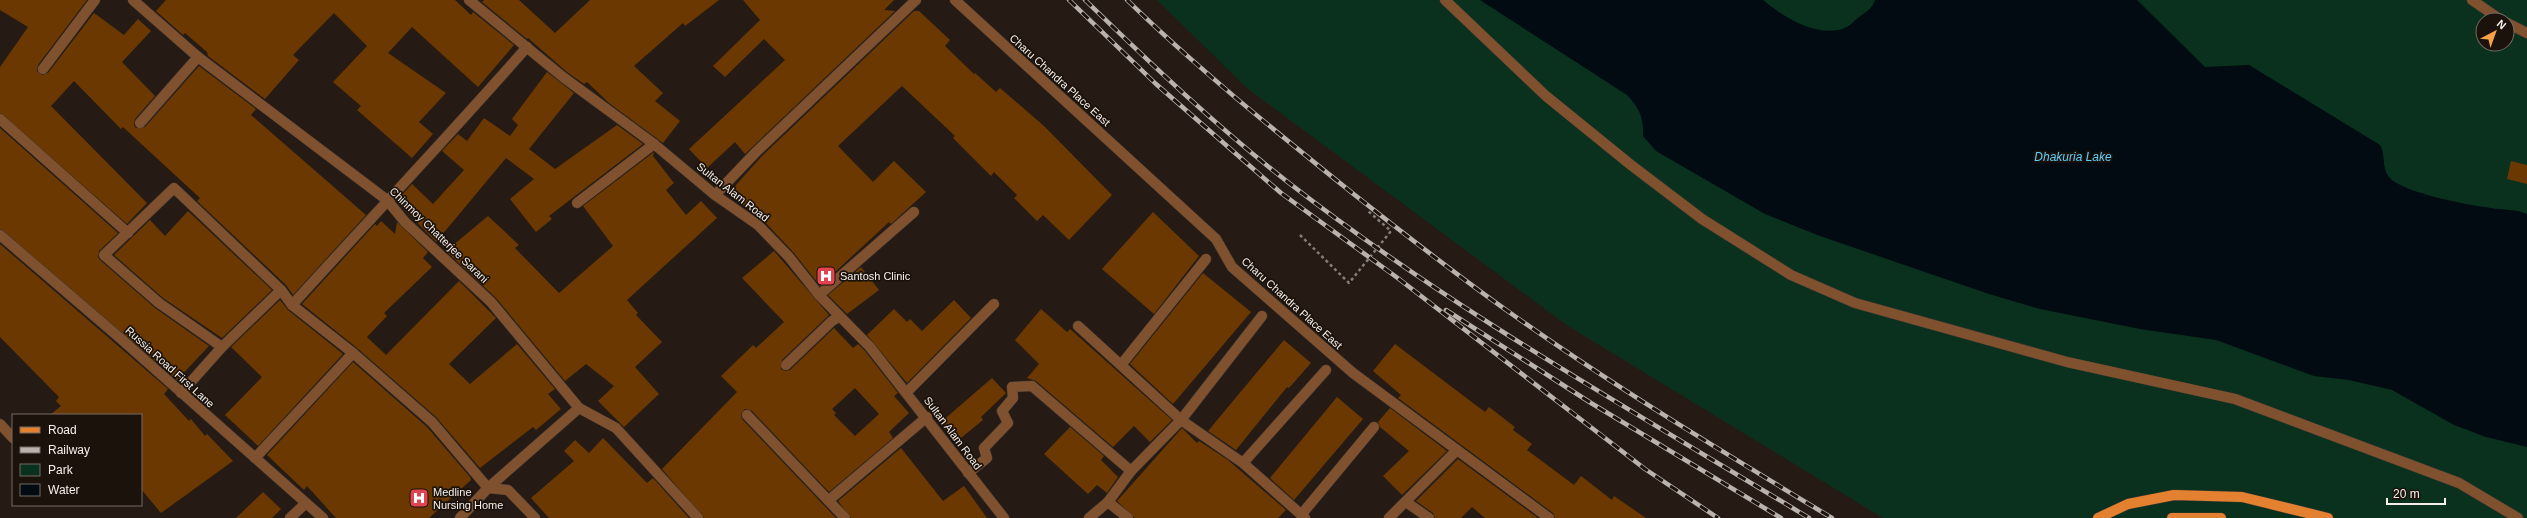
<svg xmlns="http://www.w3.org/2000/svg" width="2527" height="518" font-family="Arial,sans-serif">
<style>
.green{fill:#0a311d;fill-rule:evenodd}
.water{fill:#010b11}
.building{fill:#6c3801;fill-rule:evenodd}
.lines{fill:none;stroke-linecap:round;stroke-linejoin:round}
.minor-casing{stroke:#423932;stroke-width:11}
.major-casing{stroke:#423932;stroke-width:11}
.path{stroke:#867e78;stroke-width:2.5;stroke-dasharray:3 3;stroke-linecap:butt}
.minor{stroke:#80512e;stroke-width:10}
.major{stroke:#e48131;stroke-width:10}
.rail-casing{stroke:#bab2ad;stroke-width:4.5}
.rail{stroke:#1b120b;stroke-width:3;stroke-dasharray:9;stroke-linecap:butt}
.labels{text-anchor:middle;stroke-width:3.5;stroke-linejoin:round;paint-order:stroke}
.street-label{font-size:11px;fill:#f6efea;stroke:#1b120b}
.poi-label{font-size:11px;fill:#f6efea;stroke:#1b120b;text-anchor:start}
.water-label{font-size:12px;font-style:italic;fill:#5ecffb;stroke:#1b120b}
</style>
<rect width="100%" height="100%" fill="#251b14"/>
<path class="green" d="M1157,0H2527V518H1883L1568,326L1248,89ZM2483,20H2507V44H2483Z"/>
<path class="water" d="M1480,0H1763C1783,17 1820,40 1847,27C1851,25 1855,20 1859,17C1866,12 1872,9 1875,0H2137L2205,67L2249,65L2380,145C2386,155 2381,167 2389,177C2402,193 2468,205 2491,208C2502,210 2517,209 2527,214V447L2486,437L2454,425L2392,390L2349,380L2314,376L2216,340L2140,329L2040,309L1989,294L1820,236L1765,214L1656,151L1643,136C1644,117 1639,108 1627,95Z"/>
<g class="building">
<polygon points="0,0 87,0 38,65 37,71 42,75 48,73 94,13 124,35 138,19 151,31 122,62 155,96 135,119 134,125 136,128 145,127 199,66 256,109 251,115 366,215 293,295 286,285 197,201 200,198 188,187 123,127 121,129 74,81 51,106 147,203 127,224 0,113 0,67 28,27 0,10"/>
<polygon points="166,0 455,0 471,15 473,12 514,45 478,87 412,27 388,53 446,93 419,122 433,134 412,158 357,110 361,106 333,82 367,46 334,13 293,55 299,60 265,99 208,56 207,52 185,33 183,35 156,11"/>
<polygon points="484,0 519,0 555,33 590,0 719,0 685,26 683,23 634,66 663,93 655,101 680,121 663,143 609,103 587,82 584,84 567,72 528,38 527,39 482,2"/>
<polygon points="743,0 894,0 884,10 895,11 745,154 735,142 707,168 689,149 785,60 764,39 725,77 713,66 760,20"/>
<polygon points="914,11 919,11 950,40 945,46 974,74 975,73 996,92 1000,88 1044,126 1112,195 1069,240 1043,215 1037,221 1014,198 1017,195 994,172 991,176 953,138 955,136 902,86 838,146 873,182 894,161 926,192 891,224 889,222 820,286 794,253 763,220 728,194 761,157"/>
<polygon points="547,72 574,93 529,149 555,169 617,125 643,144 549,216 552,219 536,232 510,199 534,179 506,158 436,242 399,204 400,197 412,184 433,204 464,170 442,151 458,134 467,141 484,118 510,136 518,125 512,119"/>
<polygon points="0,128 118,233 99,251 98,257 100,260 155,308 209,346 177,380 0,229"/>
<polygon points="654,152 653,156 674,183 666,190 686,215 701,201 717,218 627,300 638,313 636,315 662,342 635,367 659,394 624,427 598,401 614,386 586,364 565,381 496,298 446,251 488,216 519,245 515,248 559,293 613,246 583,206"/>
<polygon points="2511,161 2527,165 2527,184 2507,179"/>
<polygon points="188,211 272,290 222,338 163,298 114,255 150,220 165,236"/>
<polygon points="1153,212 1199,256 1154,314 1102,269"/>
<polygon points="381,221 395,234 397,222 428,252 423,258 432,267 384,313 387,316 367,337 386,355 459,281 496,318 449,364 470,384 517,344 555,389 548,394 561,409 536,430 533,427 480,468 436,417 357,348 302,304 375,224 377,226"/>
<polygon points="0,244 168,389 164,394 189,421 191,419 205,436 207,434 233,461 161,513 141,489 141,415 50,415 61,406 56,401 59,397 0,337"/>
<path d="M774,251L829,315L782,360L781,369L785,371L790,370L834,328L853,348L858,344L865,351L898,393L894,396L909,413L889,432L893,438L829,492L752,411L745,409L741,414L742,419L836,518H704L662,469L737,392L721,376L753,345L756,348L784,322L742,278ZM855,388L879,414L855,436L834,415L836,413L832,409Z"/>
<polygon points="861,267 879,290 847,314 828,295"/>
<polygon points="1203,273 1251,312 1173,404 1130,364"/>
<polygon points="280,300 288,310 343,354 258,446 225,415 262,377 231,347"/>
<polygon points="954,300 971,318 907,383 867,335 894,309 907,322 910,319 922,331"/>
<polygon points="1041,309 1067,332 1070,329 1172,420 1150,442 1134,426 1113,447 1036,381 1027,378 1039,364 1015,340"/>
<polygon points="1284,340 1311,363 1289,388 1287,387 1236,450 1208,431"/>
<polygon points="1395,344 1485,412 1489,407 1515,427 1513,430 1532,444 1527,450 1574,485 1581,476 1612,500 1614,496 1646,518 1555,518 1553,513 1398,398 1401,395 1373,371"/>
<polygon points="353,362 427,427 470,477 471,480 429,518 336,518 307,486 304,490 267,455"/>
<polygon points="992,378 1006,393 981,417 983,420 956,442 940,423"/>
<polygon points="1337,397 1363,419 1294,500 1270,478"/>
<polygon points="1390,408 1447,451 1402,495 1383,476 1409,451 1380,427 1378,422"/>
<polygon points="1070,427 1104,456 1101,460 1118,477 1107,493 1097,485 1088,494 1044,454"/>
<polygon points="1182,428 1197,443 1199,441 1228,460 1286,510 1278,518 1135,518 1117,501"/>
<polygon points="603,438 647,483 653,478 689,518 549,518 531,498 574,461 564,451 575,440 589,453"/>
<polygon points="901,448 943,501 964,486 987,518 851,518 838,501"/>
<polygon points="1458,459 1538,518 1485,518 1472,507 1461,518 1435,518 1433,513 1416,501"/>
<polygon points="263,492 281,509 272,518 236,518"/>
</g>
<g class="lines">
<defs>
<g id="minor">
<polyline points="133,0 198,57 387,200 405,222 491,302 579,408 616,428 698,518"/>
<polyline points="469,0 563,77 654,144 715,195 758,225 789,257 819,295 870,347 1004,518"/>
<polyline points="955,0 1216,239 1232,267 1353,373 1549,518"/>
<polyline points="1445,0 1546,96 1631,165 1702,219 1791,275 1855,303 2067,362 2235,399 2459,483 2518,518"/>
<polyline points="2472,0 2501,20"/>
<polyline points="2507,23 2527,33"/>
<polyline points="43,69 95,0"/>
<polyline points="0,119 128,233"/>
<polyline points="140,123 198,57"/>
<polyline points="715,195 756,152 916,0"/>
<polyline points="577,203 654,144"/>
<polyline points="0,235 120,338 323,518"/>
<polyline points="819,295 914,212"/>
<path d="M292,305C370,219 450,135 527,47"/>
<polyline points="1078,326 1181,420 1243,463 1305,518"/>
<polyline points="222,347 159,303 104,255 174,188 281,290 292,305 353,353 432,422 488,488 508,490 535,518"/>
<polyline points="786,365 832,321 839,317"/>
<polyline points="1121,365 1206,259"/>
<polyline points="907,392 994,304"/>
<polyline points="181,393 222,347 281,290"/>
<polyline points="747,415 845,518"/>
<polyline points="0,424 13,438"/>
<polyline points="255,458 353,353"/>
<polyline points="1243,463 1326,370"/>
<polyline points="968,473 987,458 984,448 1008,423 1002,411 1013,398 1012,387 1032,386 1131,471"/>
<polyline points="829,500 927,417"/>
<polyline points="1108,502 1131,471 1181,420 1262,316"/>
<polyline points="1406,502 1429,518"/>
<polyline points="1301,515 1374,427"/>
<polyline points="290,518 306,503"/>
<polyline points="460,518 488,488 579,408"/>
<polyline points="1089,518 1108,502 1128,518"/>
<polyline points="1389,518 1457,450"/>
</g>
<g id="major">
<polyline points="2098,518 2128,504 2174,495 2242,497 2328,518"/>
<polyline points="2172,518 2221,518"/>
</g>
</defs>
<use href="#minor" class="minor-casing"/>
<use href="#major" class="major-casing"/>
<polyline class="path" points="1300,235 1349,283 1391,231 1368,211"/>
<use href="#minor" class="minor"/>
<use href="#major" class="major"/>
<defs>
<g id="rail">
<polyline points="1069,0 1156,84 1281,193 1399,279 1645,469 1718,518"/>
<path d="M1085,0C1150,63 1217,127 1289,183C1451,309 1633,411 1809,518"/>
<path d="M1127,0C1198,69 1274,130 1351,192C1403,233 1455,274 1509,312C1613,386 1723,452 1832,518"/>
<polyline points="1446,310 1591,403 1781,518"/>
</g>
</defs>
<use href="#rail" class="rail-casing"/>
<use href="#rail" class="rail"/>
</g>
<defs>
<symbol id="hospital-square" viewBox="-11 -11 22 22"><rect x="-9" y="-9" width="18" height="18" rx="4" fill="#e0444e" stroke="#1b120b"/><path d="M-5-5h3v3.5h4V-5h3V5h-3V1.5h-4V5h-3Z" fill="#fff"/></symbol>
</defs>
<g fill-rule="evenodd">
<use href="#hospital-square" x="815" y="265" width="22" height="22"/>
<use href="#hospital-square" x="408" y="487" width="22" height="22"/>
</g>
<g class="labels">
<g class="street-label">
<text transform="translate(1060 80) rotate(42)" y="4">Charu Chandra Place East</text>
<text transform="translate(733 192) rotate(38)" y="4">Sultan Alam Road</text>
<text transform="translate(439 235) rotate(44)" y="4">Chinmoy Chatterjee Sarani</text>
<text transform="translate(1292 303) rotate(42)" y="4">Charu Chandra Place East</text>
<text transform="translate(170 367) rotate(42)" y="4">Russia Road First Lane</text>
<text transform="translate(953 433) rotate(53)" y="4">Sultan Alam Road</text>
</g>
<g class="poi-label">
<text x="840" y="280">Santosh Clinic</text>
<text x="433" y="496">Medline<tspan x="433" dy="13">Nursing Home</tspan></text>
</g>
<g class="water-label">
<text x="2073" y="161">Dhakuria Lake</text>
</g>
</g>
<rect x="12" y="414" width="130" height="92" fill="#1b120b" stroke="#736a64"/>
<rect x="20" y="427" width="20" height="6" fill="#e48131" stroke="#736a64"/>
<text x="48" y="434" font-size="12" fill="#f6efea">Road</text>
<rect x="20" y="447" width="20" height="6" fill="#bab2ad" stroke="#736a64"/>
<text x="48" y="454" font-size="12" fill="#f6efea">Railway</text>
<rect x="20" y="464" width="20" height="12" fill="#0a311d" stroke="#736a64"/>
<text x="48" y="474" font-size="12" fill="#f6efea">Park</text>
<rect x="20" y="484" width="20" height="12" fill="#010b11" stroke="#736a64"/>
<text x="48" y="494" font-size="12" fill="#f6efea">Water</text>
<g transform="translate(2495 32) rotate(41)"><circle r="19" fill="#1b120b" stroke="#736a64"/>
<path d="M0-3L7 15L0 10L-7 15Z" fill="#f7a149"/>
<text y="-6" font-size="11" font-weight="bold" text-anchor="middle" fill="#f6efea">N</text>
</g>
<path d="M2387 498v6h58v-6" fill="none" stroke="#f6efea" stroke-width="2"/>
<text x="2393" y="498" font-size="12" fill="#f6efea" stroke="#1b120b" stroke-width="3" paint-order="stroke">20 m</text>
</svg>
